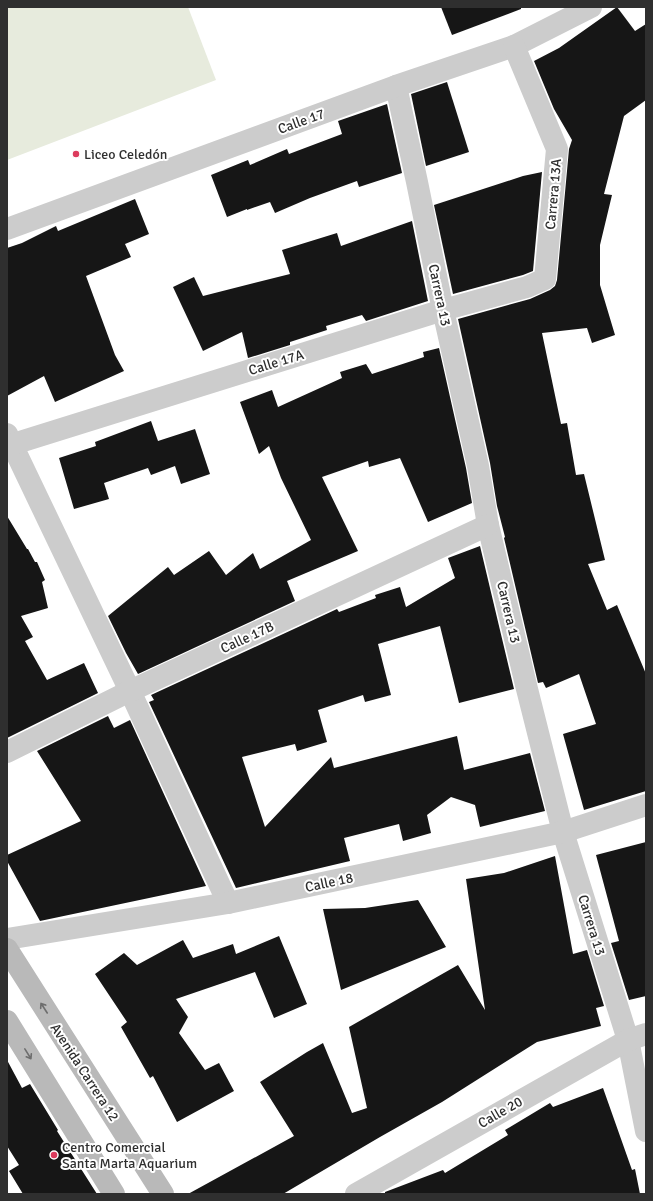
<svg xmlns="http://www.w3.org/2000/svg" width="653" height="1201" font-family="Signika,sans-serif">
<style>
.green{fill:#e7ebdd}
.building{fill:#161616}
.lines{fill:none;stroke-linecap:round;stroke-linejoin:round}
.street{stroke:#ccc;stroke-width:22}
.secondary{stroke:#b9b9b9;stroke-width:22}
.oneway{stroke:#6d6d6d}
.poi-dot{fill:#dc3b5d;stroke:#fff;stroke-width:1.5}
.labels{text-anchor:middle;stroke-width:4;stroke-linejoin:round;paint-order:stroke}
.street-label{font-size:14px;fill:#2f2f2f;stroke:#fff}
.poi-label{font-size:14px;fill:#2f2f2f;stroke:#fff;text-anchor:start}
</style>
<rect width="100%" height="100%" fill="#fff"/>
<polygon class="green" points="7,7 188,7 216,80 7,160"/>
<g class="building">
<polygon points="441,7 521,7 521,9 452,35"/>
<polygon points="617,7 635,31 646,24 646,100 624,116 604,194 612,195 600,245 600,285 615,335 592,343 587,328 542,333 561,424 567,423 576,475 584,474 605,560 588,564 607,610 617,605 646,674 646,791 584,810 563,734 596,724 579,674 546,688 543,682 538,683 504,538 505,537 497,506 490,463 458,319 530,299 550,290 555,286 557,280 569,149 572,140 554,109 534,61 559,48"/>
<polygon points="447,82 469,152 426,166 411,94"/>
<polygon points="387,104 402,173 359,187 357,181 310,198 275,213 270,202 247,210 247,209 227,217 211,175 248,160 250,165 287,149 289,154 342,134 338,121"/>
<polygon points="542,172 533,271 523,275 453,294 434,205 523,176"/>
<polygon points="135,199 149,234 125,244 131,257 86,276 115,355 124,371 55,402 44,376 7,396 7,248 22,243 56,226 58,231"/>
<polygon points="412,221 428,301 366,321 362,315 326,326 327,330 290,342 290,345 248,358 242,332 203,351 173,287 194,277 203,296 290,274 282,250 337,233 341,246"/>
<polygon points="439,348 466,468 472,503 428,522 400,458 369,467 368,461 322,477 358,551 287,581 295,601 138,674 126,653 108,616 168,567 174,575 209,551 226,575 253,553 260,569 311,540 281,478 269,446 259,454 240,402 272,390 278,407 342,378 340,372 366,364 372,374 424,357 423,352"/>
<polygon points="151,421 158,441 195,429 210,474 181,484 175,466 151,475 148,468 104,483 109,499 74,509 59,458 96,446 95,442"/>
<polygon points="7,516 27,549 28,549 35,562 37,562 45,580 42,582 48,608 21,616 33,637 25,641 47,680 84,663 98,693 7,738"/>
<polygon points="480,546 514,689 459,703 440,626 378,644 391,695 365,702 363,695 318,710 327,742 297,751 295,744 242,757 265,827 331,757 334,768 457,736 464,770 530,753 545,811 480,827 475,805 451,797 427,815 431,833 403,841 399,824 344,838 350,861 236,888 149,702 154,700 151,695 337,609 339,612 376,598 375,595 400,587 406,607 455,578 448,558"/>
<polygon points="108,716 114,728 130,720 206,886 40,921 7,861 7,855 81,821 37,751"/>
<polygon points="646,842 646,996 629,1000 611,943 619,941 596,855"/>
<polygon points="555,856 573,954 587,950 604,1006 596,1008 601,1026 537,1042 442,1102 380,1137 283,1194 188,1194 294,1136 260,1082 307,1052 323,1043 352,1113 367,1108 349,1027 458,965 485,1010 466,879 504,873"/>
<polygon points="418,900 446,947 341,990 323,909 365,908"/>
<polygon points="279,936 307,1004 274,1018 255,972 176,999 188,1017 179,1033 205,1070 219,1063 234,1091 177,1122 153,1076 150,1078 121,1027 127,1022 95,974 124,953 137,965 183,940 193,958 233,944 236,954"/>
<polygon points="7,1060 22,1088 30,1084 58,1130 57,1131 97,1194 23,1194 9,1171 19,1165 7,1146"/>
<polygon points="603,1088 632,1170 635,1169 640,1194 385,1194 385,1192 443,1170 445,1173 508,1135 505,1130 550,1103 553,1107"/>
</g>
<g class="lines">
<g class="street">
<polyline points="396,86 417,182 443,310 478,466 488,525 526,685 563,832 628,1040 646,1131"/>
<polyline points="7,229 396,86 514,46 591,7"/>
<polyline points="7,434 130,691 228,903"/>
<polyline points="7,446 443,310 527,287 545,279 557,149 514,46"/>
<polyline points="7,752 130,691 488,525"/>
<polyline points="7,939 228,903 563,832 646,805"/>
<polyline points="356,1194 628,1040 646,1034"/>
</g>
<g class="secondary">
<polyline points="7,949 163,1194"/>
<polyline points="7,1021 114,1194"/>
</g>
</g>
<defs><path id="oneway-shaft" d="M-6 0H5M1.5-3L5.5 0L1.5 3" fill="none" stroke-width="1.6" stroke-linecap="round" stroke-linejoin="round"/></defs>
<g class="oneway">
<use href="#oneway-shaft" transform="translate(44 1008) rotate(-123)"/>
<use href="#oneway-shaft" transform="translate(28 1054) rotate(58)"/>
</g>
<g class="poi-dot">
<circle cx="76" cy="154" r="4"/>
<circle cx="54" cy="1155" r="4"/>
</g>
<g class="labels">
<g class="street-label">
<text transform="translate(301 121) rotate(-20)" y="5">Calle 17</text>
<text transform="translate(553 194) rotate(-85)" y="5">Carrera 13A</text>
<text transform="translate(440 295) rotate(78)" y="5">Carrera 13</text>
<text transform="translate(276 362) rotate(-17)" y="5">Calle 17A</text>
<text transform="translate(509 612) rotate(77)" y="5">Carrera 13</text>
<text transform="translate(247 637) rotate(-25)" y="5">Calle 17B</text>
<text transform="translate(329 882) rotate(-12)" y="5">Calle 18</text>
<text transform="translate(592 925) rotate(73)" y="5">Carrera 13</text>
<text transform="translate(85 1072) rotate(57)" y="5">Avenida Carrera 12</text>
<text transform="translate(500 1112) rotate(-30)" y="5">Calle 20</text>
</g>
<g class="poi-label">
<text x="84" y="159">Liceo Celedón</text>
<text x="62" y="1152">Centro Comercial<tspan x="62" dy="16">Santa Marta Aquarium</tspan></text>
</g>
</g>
<rect width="653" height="1201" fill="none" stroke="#2f2f2f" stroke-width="16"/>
</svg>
